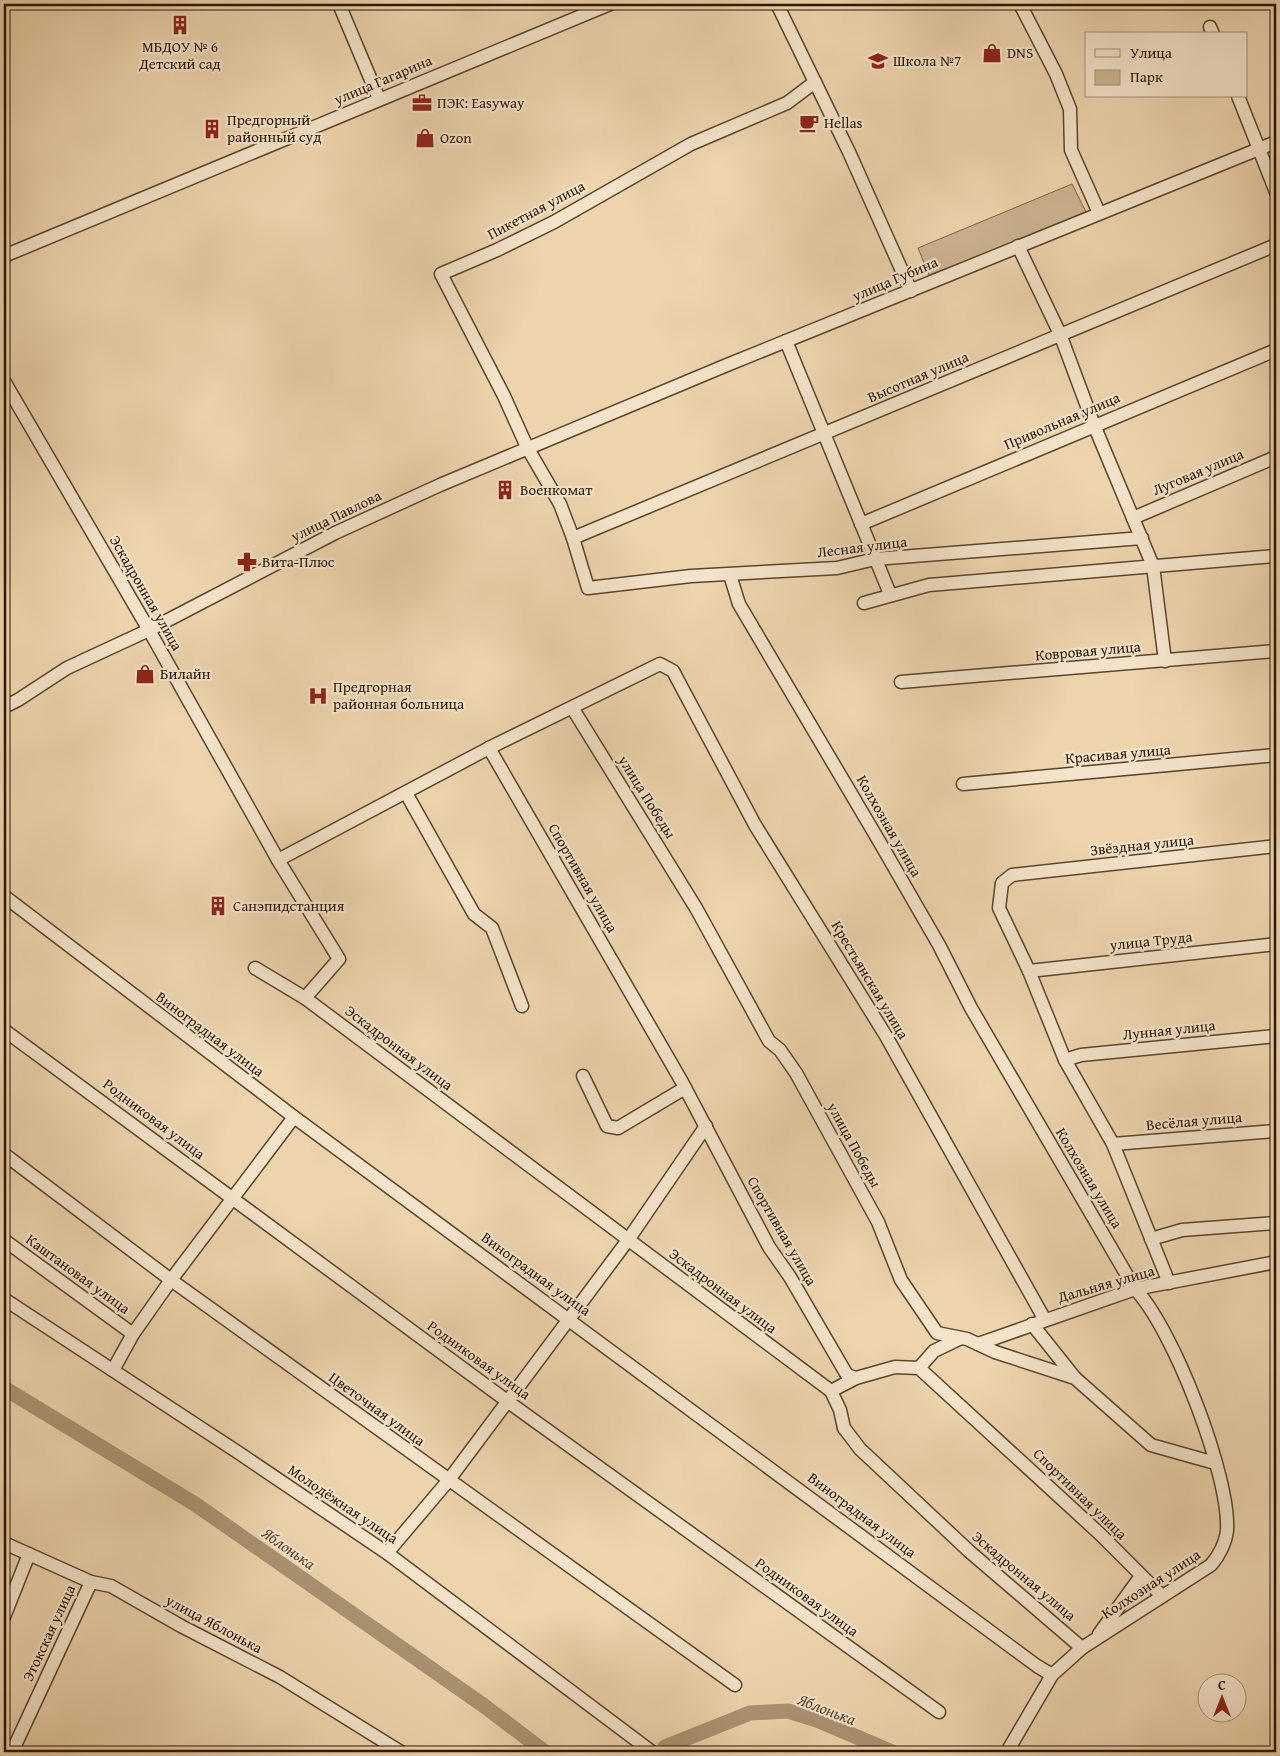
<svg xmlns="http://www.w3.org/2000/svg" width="1280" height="1756" font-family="'Gentium Book Plus',serif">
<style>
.green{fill:#ccb490;stroke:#7c6548}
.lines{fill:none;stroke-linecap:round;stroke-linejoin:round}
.river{stroke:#ab9372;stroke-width:15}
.minor-casing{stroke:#5c462b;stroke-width:15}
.minor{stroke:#f3e3ca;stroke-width:12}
.labels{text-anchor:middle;stroke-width:4.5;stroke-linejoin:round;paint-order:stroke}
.poi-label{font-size:15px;fill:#2b1600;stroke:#f3e3ca;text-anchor:start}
.street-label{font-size:15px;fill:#2b1600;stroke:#f3e3ca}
.water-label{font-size:16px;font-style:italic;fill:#5e482e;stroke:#f3e3ca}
</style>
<rect width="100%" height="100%" fill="#edd4ad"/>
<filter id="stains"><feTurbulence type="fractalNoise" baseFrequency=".004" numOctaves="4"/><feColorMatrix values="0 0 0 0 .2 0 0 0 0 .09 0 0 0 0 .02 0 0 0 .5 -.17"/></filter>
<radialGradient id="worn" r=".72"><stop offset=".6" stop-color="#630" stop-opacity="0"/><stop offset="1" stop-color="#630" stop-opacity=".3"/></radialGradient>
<polygon class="green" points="1072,184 1087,214 929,275 918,248"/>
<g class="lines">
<g class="river">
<polyline points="4,1388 195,1504 483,1705 545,1752"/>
<polyline points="665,1747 750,1713 788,1711 817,1720 892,1752"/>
</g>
<defs>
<g id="minor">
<polyline points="339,4 379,99"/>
<polyline points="777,4 849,152 911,291"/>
<polyline points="1020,4 1056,74 1070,109 1071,150 1099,213"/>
<polyline points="1210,27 1213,34"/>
<polyline points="815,82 787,103 691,144 554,222 497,250 441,274 504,396 527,447 560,504 573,538 588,588 691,576 837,568 875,559 1142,538"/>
<polyline points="1238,96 1276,192"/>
<polyline points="1018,246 1060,334 1094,425 1153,566 1165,661"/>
<polyline points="4,256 610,4"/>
<polyline points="786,341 890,594"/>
<polyline points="4,381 149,630 278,860 339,959 305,998 831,1391 840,1410 844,1428 860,1449 970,1552 1082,1648"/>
<polyline points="1133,518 1276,457"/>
<polyline points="861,524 1276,350"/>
<polyline points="573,538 1276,245"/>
<path d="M730,575L739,604L879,841L939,945L971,1008L1135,1289C1173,1328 1230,1476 1227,1530C1226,1542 1219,1556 1211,1565L1082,1648L1052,1675L1007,1752"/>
<polyline points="864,603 929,585 1276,556"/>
<polyline points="901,682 1276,651"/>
<polyline points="4,707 18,700 67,668 149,630 335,533 440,485 727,365 1276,142"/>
<polyline points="573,709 696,908 769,1041 780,1050 796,1073 878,1222 901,1280 937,1333 967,1339 995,1352 1075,1378 1151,1445 1215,1463"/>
<polyline points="489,748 682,1082 769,1247 790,1277 847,1375 856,1378 895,1367 919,1368 1100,1534 1162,1596"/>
<polyline points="963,784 1276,755"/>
<polyline points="406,793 474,914 492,928 522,1006"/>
<polyline points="278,860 489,748 660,664 673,671 755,825 886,1036 1045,1320"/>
<polyline points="4,896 294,1117 1037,1666 1052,1675"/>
<polyline points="255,968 305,998"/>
<polyline points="1029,971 1276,944"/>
<polyline points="4,1030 507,1401 939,1712"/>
<polyline points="1065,1060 1081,1055 1276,1036"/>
<polyline points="583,1076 607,1126 618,1128 685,1088"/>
<polyline points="1113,1144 1276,1131"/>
<polyline points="4,1154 171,1280 735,1685"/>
<polyline points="1151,1239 1182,1230 1276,1223"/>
<polyline points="4,1240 133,1334"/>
<polyline points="1169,1283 1113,1144 1065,1060 1029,971 999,908 1002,883 1012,875 1276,846"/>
<polyline points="4,1299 239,1453 387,1553 652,1752"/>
<polyline points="1032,1324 1075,1378"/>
<polyline points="978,1344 1135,1289 1276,1262"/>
<polyline points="919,1368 934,1351 961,1338"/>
<polyline points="113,1370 133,1334 171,1280 294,1117"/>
<polyline points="831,1391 856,1378"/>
<polyline points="4,1543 91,1582 111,1586 181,1626 280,1677 401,1752"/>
<polyline points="387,1553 448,1481 628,1240 706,1126"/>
<polyline points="4,1617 29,1554"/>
<polyline points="1099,1634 1141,1576"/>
<polyline points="12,1752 91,1582"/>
</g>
</defs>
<use href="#minor" class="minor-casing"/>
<use href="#minor" class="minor"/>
</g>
<defs>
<symbol id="building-bare" viewBox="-9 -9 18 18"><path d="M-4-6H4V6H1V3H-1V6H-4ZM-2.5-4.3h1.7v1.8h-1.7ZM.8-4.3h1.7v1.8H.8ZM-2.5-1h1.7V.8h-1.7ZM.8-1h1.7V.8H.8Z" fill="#8f2418" stroke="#f3e3ca" stroke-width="2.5" paint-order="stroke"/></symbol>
<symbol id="shop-bare" viewBox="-9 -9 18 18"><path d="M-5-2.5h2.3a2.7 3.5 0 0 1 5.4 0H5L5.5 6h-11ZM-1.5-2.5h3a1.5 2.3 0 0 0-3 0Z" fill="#8f2418" stroke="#f3e3ca" stroke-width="2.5" paint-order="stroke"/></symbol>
<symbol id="school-bare" viewBox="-9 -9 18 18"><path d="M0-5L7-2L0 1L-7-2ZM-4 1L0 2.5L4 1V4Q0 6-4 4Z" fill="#8f2418" stroke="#f3e3ca" stroke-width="2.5" paint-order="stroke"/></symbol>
<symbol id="office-bare" viewBox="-9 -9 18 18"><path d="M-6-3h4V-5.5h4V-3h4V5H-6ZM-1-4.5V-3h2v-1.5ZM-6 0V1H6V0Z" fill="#8f2418" stroke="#f3e3ca" stroke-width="2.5" paint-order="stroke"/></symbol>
<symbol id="cafe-bare" viewBox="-9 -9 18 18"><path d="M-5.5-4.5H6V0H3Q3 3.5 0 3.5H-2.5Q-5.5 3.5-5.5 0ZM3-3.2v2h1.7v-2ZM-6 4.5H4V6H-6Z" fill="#8f2418" stroke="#f3e3ca" stroke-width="2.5" paint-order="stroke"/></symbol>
<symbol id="pharmacy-bare" viewBox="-9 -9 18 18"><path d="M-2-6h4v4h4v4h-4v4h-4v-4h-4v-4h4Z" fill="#8f2418" stroke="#f3e3ca" stroke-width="2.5" paint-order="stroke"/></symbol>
<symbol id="hospital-bare" viewBox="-9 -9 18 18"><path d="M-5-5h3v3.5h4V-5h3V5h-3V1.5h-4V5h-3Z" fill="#8f2418" stroke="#f3e3ca" stroke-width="2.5" paint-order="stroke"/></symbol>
</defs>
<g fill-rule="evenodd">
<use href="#building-bare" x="166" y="11" width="28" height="28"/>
<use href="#shop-bare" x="978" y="39" width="28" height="28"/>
<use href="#school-bare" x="864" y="47" width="28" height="28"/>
<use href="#office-bare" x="408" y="89" width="28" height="28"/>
<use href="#cafe-bare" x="795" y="109" width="28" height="28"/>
<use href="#building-bare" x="198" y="115" width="28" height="28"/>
<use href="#shop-bare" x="411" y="124" width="28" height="28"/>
<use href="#building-bare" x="491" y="476" width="28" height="28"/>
<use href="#pharmacy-bare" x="233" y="548" width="28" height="28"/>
<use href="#shop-bare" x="131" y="660" width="28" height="28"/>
<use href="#hospital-bare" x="304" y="682" width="28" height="28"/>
<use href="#building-bare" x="204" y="892" width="28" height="28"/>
</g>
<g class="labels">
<g class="poi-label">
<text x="180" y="52" text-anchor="middle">МБДОУ № 6<tspan x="180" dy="17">Детский сад</tspan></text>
<text x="1007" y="58">DNS</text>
<text x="893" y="66">Школа №7</text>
<text x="437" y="108">ПЭК: Easyway</text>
<text x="227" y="125">Предгорный<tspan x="227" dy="17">районный суд</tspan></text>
<text x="824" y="128">Hellas</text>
<text x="440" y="143">Ozon</text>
<text x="520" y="495">Военкомат</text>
<text x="262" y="567">Вита-Плюс</text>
<text x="160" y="679">Билайн</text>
<text x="333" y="692">Предгорная<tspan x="333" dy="17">районная больница</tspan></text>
<text x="233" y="911">Санэпидстанция</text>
</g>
<g class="street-label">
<text transform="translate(383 80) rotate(-23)" y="5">улица Гагарина</text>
<text transform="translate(536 210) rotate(-28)" y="5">Пикетная улица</text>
<text transform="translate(895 279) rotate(-23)" y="5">улица Губина</text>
<text transform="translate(918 377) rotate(-23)" y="5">Высотная улица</text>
<text transform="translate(1062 421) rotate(-23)" y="5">Привольная улица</text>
<text transform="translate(1198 472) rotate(-23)" y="5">Луговая улица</text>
<text transform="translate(336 516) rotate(-26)" y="5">улица Павлова</text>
<text transform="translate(862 547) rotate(-7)" y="5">Лесная улица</text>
<text transform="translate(146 593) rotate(60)" y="5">Эскадронная улица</text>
<text transform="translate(1088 651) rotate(-5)" y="5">Ковровая улица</text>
<text transform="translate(1118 754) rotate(-5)" y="5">Красивая улица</text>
<text transform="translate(647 797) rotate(58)" y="5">улица Победы</text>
<text transform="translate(889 826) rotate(60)" y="5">Колхозная улица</text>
<text transform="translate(1142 845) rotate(-6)" y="5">Звёздная улица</text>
<text transform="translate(583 878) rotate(60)" y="5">Спортивная улица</text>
<text transform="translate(1151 941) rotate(-6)" y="5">улица Труда</text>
<text transform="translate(870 980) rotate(59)" y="5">Крестьянская улица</text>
<text transform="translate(1169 1030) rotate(-6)" y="5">Лунная улица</text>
<text transform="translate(210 1034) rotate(37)" y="5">Виноградная улица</text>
<text transform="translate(399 1048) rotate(37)" y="5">Эскадронная улица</text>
<text transform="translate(154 1119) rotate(37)" y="5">Родниковая улица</text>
<text transform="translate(1194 1121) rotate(-5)" y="5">Весёлая улица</text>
<text transform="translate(854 1145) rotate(61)" y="5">улица Победы</text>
<text transform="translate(1089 1178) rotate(59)" y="5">Колхозная улица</text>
<text transform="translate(782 1231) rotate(60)" y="5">Спортивная улица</text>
<text transform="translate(78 1274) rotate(36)" y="5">Каштановая улица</text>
<text transform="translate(536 1274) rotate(36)" y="5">Виноградная улица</text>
<text transform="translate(1106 1284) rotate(-16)" y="5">Дальняя улица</text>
<text transform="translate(723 1291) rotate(37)" y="5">Эскадронная улица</text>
<text transform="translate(479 1360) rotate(36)" y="5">Родниковая улица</text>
<text transform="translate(377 1409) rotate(36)" y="5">Цветочная улица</text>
<text transform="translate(1080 1494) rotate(44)" y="5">Спортивная улица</text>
<text transform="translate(343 1504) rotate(34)" y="5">Молодёжная улица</text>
<text transform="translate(862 1515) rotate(37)" y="5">Виноградная улица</text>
<text transform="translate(1024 1576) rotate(40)" y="5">Эскадронная улица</text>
<text transform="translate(1151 1584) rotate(-33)" y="5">Колхозная улица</text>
<text transform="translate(807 1597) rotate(36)" y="5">Родниковая улица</text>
<text transform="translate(214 1624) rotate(28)" y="5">улица Яблонька</text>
<text transform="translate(49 1633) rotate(-65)" y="5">Этокская улица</text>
</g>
<g class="water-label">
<text transform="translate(289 1548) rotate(35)" y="6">Яблонька</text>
<text transform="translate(827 1709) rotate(21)" y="6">Яблонька</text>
</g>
</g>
<rect width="1280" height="1756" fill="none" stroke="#edd4ad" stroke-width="20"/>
<rect x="5" y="5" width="1270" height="1746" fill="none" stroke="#2b1600" stroke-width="2.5"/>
<rect x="10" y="10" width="1260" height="1736" fill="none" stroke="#2b1600"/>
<rect x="1085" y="32" width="162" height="65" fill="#f3e3ca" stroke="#a39179"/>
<rect x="1095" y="49" width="25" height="8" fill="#f3e3ca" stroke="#a39179"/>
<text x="1130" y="58" font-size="15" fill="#2b1600">Улица</text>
<rect x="1095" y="70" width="25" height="15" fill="#ccb490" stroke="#a39179"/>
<text x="1130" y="82" font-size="15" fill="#2b1600">Парк</text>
<g transform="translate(1222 1698)"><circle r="24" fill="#f3e3ca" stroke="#a39179"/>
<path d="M0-4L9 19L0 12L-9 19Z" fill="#8f2418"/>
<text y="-8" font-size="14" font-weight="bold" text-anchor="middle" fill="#2b1600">С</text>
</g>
<rect width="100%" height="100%" filter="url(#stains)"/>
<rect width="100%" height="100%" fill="url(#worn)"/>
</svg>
